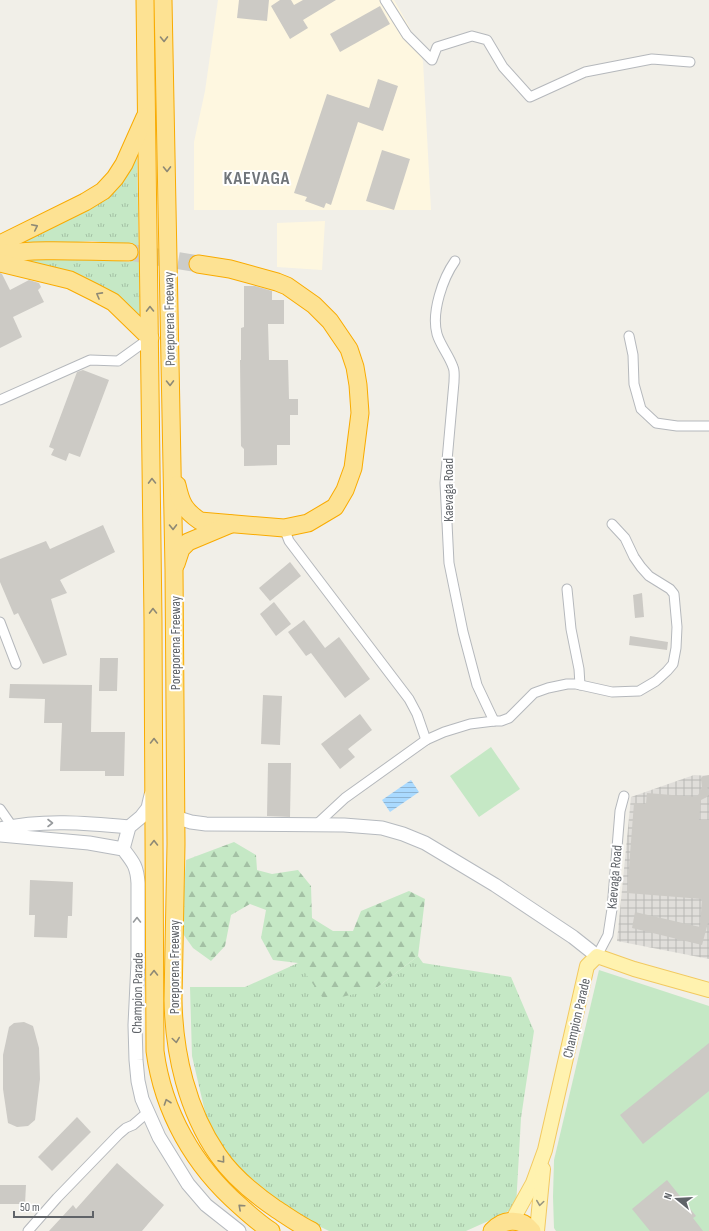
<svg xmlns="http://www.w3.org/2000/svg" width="709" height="1231" font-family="'Sofia Sans Condensed',sans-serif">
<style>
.commercial{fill:#fef7e0}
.industrial{fill:url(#industrial-grid)}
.grass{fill:url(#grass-tufts)}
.forest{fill:url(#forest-firs)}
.garden{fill:#c5e8c5}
.water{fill:url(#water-rules)}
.building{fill:#cccac5}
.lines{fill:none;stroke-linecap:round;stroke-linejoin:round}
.highway-tunnel{stroke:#ccccc8;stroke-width:17;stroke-dasharray:17 8;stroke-linecap:butt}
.street-casing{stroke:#b5b8bc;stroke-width:11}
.secondary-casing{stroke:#b6babf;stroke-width:15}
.primary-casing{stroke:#f2c960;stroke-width:16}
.highway-casing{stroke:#f9ab00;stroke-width:19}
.street{stroke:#fff;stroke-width:9}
.secondary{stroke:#fff;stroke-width:13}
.primary{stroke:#fff2af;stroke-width:14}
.highway{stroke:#fde293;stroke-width:17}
.oneway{stroke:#8e8975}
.oneway2{stroke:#979a9d}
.oneway3{stroke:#979581}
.labels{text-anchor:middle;stroke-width:4;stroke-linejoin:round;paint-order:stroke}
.street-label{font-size:14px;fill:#5f6368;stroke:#fff}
.district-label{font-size:18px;font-weight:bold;letter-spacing:1px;fill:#70757a;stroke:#fff}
</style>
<defs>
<pattern id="industrial-grid" width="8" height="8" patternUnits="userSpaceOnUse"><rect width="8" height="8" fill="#e0deda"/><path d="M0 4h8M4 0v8" fill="none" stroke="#b9b8b5"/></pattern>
<pattern id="grass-tufts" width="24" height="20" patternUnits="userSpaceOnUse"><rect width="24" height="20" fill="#c5e8c5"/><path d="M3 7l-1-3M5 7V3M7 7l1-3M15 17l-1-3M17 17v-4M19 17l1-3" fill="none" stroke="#a3c0a4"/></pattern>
<pattern id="forest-firs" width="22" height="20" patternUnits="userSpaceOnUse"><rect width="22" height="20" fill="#c5e8c5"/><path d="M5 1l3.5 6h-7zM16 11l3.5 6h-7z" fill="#a3c0a4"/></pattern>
<pattern id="water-rules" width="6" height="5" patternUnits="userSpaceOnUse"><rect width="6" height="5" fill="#aadaff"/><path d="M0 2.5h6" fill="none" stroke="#8eb4d2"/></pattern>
</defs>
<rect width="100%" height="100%" fill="#f1efe8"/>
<g class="commercial">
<polygon points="218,0 394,0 409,26 423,61 431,210 194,210 194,142 205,91"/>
<polygon points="325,221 322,270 277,267 277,223"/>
</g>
<polygon class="industrial" points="694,775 709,776 709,959 617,941 631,797"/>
<g class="grass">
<polygon points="137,151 140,321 7,259 109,260 130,262 130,245 92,241 4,247 100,202 124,181"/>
<polygon points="418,956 423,963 511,977 534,1031 521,1118 516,1207 495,1218 466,1231 329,1231 294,1214 238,1167 209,1129 192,1056 190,987 245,987 298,963 375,989"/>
</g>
<polygon class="forest" points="234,842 256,855 257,870 272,874 298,870 311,886 312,918 333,931 353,931 361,911 409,891 425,899 418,956 375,989 325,1001 298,963 273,960 261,938 266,910 250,904 231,915 225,946 211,961 193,948 181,931 186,860"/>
<g class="garden">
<polygon points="491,747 520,789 479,817 450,776"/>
<polygon points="599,970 709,1006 709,1231 556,1231 554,1228 553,1197 554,1160"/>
</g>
<polygon class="water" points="411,780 419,792 390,812 382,800"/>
<g class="building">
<polygon points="239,0 269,0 267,21 237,18"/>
<polygon points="280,0 291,0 294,5 303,0 336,0 303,20 308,28 290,39 271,6"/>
<polygon points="380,6 390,24 340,52 330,34"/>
<polygon points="378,79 398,86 383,131 358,122 331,205 326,203 324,208 305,201 307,197 294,193 327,94 369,108"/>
<polygon points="382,150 410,159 394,210 366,201"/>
<polygon points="0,273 2,274 10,290 29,280 39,283 41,287 38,290 44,302 13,317 22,337 0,348"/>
<polygon points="244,286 255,286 272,291 272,300 284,300 284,324 268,324 269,360 288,360 289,399 298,399 298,415 290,415 290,445 277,445 277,465 244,466 244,449 241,446 240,360 241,360 241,328 244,327"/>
<polygon points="83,370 109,380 80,457 69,453 66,461 51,455 54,449 49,447 77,372"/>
<polygon points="103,525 115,552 60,580 67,593 51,599 67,655 43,664 18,613 14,615 0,582 0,559 46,541 50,549"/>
<polygon points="290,562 301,576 270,601 259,588"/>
<polygon points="642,593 644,617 635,618 633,595"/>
<polygon points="274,602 291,624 276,636 260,614"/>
<polygon points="304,620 325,648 339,637 370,679 345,698 311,653 306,656 288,632"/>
<polygon points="630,636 668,642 667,650 629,645"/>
<polygon points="100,658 118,658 117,691 99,691"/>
<polygon points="10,684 92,685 91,732 125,732 124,776 105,776 105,771 60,771 62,723 44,723 45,699 9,698"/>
<polygon points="263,695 282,696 280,745 261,744"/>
<polygon points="360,714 372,730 348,749 355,757 340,769 321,744"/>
<polygon points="268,763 291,763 290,817 267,816"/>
<polygon points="709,775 709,784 707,786 709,794 707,797 701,800 699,820 709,820 709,919 702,945 632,928 635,912 700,927 702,899 627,893 634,803 646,804 647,793 697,797 702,788 701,778 703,776"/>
<polygon points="30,880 73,882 72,916 68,916 67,938 34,937 35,915 29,915"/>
<polygon points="24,1022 33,1026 39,1048 40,1079 35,1120 28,1126 17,1127 8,1123 3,1089 3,1055 9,1027 14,1023"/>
<polygon points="709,1043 709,1091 643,1144 620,1115"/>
<polygon points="77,1117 91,1132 52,1171 38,1157"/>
<polygon points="117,1163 164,1205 142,1231 49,1231 73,1205 76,1209"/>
<polygon points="667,1180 696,1216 693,1218 703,1231 650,1231 632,1209"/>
<polygon points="0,1185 26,1185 25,1204 0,1204"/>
</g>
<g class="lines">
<polyline class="highway-tunnel" points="129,252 198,264"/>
<defs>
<g id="street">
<polyline points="385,0 407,35 432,60 437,47 472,36 487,40 503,67 530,97 585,72 652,59 690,62"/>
<path d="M455,261C443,278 431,312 437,334C440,345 449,355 453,367C455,371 454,377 454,382L445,483L449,563L463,632L477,685L494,721"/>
<polyline points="629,336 633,355 634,384 641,409 656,423 677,426 709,426"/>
<polyline points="0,400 90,360 118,361 150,338"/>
<polyline points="284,528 289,541 409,699 417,714 426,740"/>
<polyline points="567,589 571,629 579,669 580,685"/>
<polyline points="0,622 16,664"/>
<polyline points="0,809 14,829"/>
<polyline points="317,824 345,798 426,740 444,732 470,724 494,721 501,721 509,718 534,693 548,688 567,684 576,684 612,692 639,691 656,681 667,671 673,664 676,648 677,627 674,594 670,589 649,576 641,567 634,557 625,538 612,524"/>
<polyline points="597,956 608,935 612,909 620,811 624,796"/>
<polyline points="28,1231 57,1198 119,1134 126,1128 133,1125 148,1112"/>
</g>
<g id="secondary">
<polyline points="175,817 191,822 206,824 344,825 382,828 403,834 425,843 495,885 573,937 597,956"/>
<path d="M0,829C41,819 87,823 129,827"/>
<path d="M0,835L89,843L123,849C133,862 137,866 138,883V962L135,1025L136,1060L138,1081L142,1099L159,1137L188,1184L206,1205L239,1231"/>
<polyline points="123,849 129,827 141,817 148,808 151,795"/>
</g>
<g id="primary">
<polyline points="512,1221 533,1183 545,1150 587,966 597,956 634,969 709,990"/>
<polyline points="537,1231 543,1169"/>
</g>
<g id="highway">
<path d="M145,0L153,621L155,1051C163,1112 194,1166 240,1206C250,1215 260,1224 271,1231"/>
<path d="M163,0L174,569L176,844L173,1000C174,1054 187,1110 218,1155C233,1177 254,1194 276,1209C287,1216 299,1225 312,1231"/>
<polyline points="0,244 85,202 103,191 115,178 124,164 145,117"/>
<path d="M0,254C43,248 86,252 129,252"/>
<polyline points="0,263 70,280 94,292 113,302 150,338"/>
<path d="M177,485C181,503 184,510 200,521L284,528L308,523L335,507L345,490L353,468L360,413L358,385L355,367L349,349L330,321L314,305L287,286L277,282L230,269L198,264"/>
<polyline points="176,564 181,549 188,542 231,524"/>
<path d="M492,1231C503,1219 521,1217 532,1231"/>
</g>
</defs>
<use href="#street" class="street-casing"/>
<use href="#secondary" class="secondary-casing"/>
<use href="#primary" class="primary-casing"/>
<use href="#highway" class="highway-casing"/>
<use href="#street" class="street"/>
<use href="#secondary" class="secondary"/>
<use href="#primary" class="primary"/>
<use href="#highway" class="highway"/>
</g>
<defs><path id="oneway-chevron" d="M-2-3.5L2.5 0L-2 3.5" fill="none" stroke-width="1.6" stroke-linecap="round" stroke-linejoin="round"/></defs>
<g class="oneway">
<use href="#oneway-chevron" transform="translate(164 39) rotate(89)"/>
<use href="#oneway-chevron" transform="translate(167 169) rotate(89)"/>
<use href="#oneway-chevron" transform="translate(35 227) rotate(-26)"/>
<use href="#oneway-chevron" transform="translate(99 295) rotate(-151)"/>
<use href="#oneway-chevron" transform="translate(150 309) rotate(-91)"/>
<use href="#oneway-chevron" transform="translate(170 383) rotate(89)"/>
<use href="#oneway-chevron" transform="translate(152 481) rotate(-91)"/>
<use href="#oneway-chevron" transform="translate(173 527) rotate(89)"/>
<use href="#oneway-chevron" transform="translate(153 611) rotate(-91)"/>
<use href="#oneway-chevron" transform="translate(154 741) rotate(-90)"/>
<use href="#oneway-chevron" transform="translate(154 843) rotate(-90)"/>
<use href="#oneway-chevron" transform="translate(154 973) rotate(-90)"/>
<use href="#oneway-chevron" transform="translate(176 1040) rotate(82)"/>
<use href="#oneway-chevron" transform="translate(167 1102) rotate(-109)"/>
<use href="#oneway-chevron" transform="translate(222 1160) rotate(50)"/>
<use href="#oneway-chevron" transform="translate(241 1207) rotate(-138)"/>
</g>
<g class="oneway2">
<use href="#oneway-chevron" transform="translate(50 823)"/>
<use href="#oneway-chevron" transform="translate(137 920) rotate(-90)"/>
</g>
<use class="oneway3" href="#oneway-chevron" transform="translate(540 1203) rotate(98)"/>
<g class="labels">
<g class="street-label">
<text transform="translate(169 319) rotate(-91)" y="5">Poreporena Freeway</text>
<text transform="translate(448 490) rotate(-90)" y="5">Kaevaga Road</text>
<text transform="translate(175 643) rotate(-90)" y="5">Poreporena Freeway</text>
<text transform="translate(614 877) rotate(-85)" y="5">Kaevaga Road</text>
<text transform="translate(174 967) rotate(-90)" y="5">Poreporena Freeway</text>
<text transform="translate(137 993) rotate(-89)" y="5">Champion Parade</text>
<text transform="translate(576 1018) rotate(-77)" y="5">Champion Parade</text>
</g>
<g class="district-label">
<text x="257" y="184">KAEVAGA</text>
</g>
</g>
<g transform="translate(677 1199) rotate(288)" stroke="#ffffff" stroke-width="3" paint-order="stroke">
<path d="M0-3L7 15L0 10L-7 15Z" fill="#5f6368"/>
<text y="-6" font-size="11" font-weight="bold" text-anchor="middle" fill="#5f6368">N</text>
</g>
<path d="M14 1211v6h79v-6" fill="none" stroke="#5f6368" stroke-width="2"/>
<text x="20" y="1211" font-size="12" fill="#5f6368" stroke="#ffffff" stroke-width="3" paint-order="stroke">50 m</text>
</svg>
